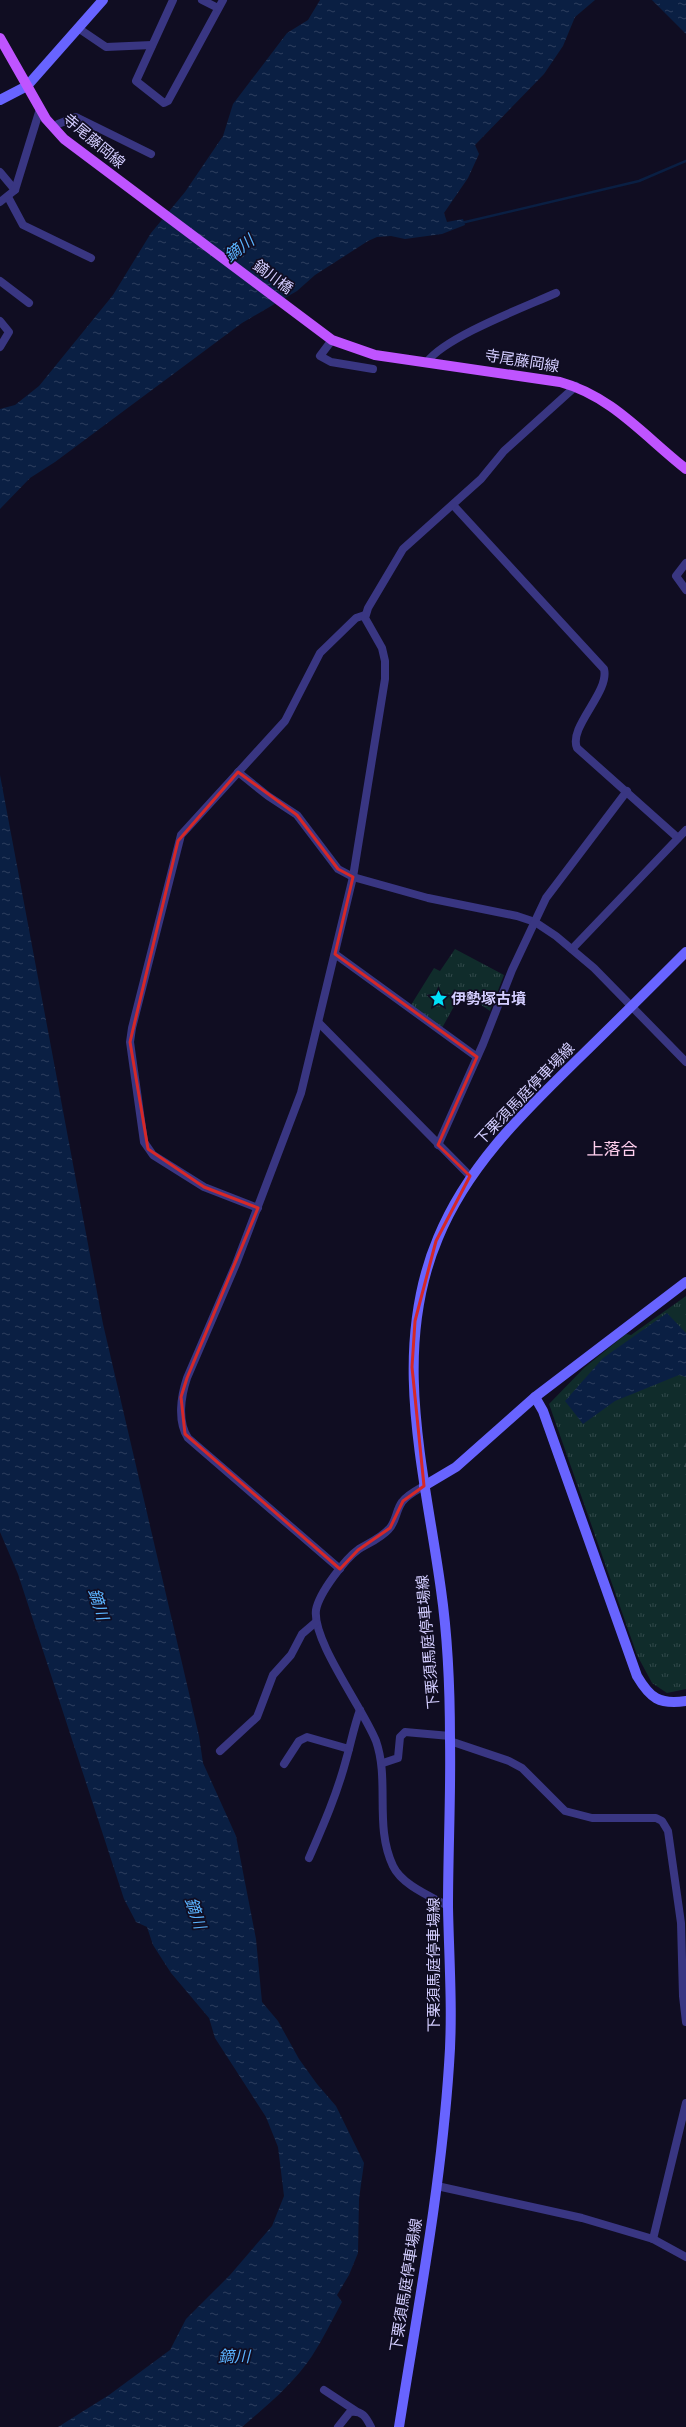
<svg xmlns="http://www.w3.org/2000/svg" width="686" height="2427" font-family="Figtree,'Noto Sans JP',sans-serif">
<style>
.grass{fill:url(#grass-tufts)}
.forest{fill:url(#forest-firs)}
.water{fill:url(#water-ripples)}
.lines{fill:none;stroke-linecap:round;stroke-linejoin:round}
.stream{stroke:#0a1f43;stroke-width:2.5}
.street{stroke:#393682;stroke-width:8}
.secondary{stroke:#6864ff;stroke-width:10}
.primary{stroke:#bf54ff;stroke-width:10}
.marked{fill:none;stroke:#d62828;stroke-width:3;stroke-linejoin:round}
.labels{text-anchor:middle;stroke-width:3.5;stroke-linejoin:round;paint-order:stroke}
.street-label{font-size:15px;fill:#d3cdff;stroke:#100d22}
.poi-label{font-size:15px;font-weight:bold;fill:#d3cdff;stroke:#100d22;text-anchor:start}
.water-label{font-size:16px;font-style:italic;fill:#5bb4ff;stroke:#100d22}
.quarter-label{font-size:17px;fill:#ffcfee;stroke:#100d22}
</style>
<defs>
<pattern id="grass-tufts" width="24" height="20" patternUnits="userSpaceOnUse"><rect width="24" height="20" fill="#102c2b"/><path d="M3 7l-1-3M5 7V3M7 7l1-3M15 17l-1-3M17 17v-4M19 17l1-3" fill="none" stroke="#32494b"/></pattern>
<pattern id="forest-firs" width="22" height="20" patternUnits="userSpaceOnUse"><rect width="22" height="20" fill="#102c2b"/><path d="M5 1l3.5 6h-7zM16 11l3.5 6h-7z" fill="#32494b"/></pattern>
<pattern id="water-ripples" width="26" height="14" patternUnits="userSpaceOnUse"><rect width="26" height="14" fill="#0a1f43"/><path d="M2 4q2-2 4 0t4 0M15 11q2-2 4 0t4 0" fill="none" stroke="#2d3e5f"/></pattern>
</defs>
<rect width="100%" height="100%" fill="#100d22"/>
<g class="grass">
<polygon points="455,949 504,975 490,1011 462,992 442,1028 411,1005 434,968 440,971"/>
<polygon points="686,1296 686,1689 667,1693 652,1683 637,1655 549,1404 584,1368 626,1334 631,1335"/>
</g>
<polygon class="forest" points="686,1435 686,1472 678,1449 679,1438"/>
<g class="water">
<polygon points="320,0 595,0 575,17 563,46 544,74 475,145 479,154 468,178 444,213 447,222 463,219 465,225 442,234 405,239 391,236 377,237 368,241 315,275 297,291 242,323 55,462 30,478 0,509 0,409 15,405 39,386 113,295 151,233 185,192 223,136 233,104 287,33 308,20"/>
<polygon points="652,0 686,0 686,34"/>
<path d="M0,775L103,1324L199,1736L203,1763L236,1836L256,1939L262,2002L278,2021L299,2059L317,2084L336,2106L364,2163L359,2199L358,2253L349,2275L337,2295L342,2302C332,2320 323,2339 312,2356C293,2384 268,2405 242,2427H58L109,2395L170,2350L186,2319L230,2275L272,2226L284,2196L278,2147L266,2117L215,2038L209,2018L171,1973L153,1945L147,1927L136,1922L124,1899L18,1574L0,1532Z"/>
<polygon points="667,1313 686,1333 686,1377 679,1375 615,1401 583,1424 565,1401 603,1358"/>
</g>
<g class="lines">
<polyline class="stream" points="461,223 639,181 686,161"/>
<g class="street">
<polyline points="173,0 136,81 164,103 168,101 223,0"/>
<polyline points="202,0 218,8"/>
<polyline points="78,28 106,47 152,45"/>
<polyline points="53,128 58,124 76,117 151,154"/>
<polyline points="0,172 15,190"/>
<polyline points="8,197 23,225 91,258"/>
<polyline points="0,202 15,190 40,109"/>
<polyline points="0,281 29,303"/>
<polyline points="0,321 9,332 0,347"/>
<polyline points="332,340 320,356 331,362 373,369"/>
<path d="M427,362C445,337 525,307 556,293"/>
<path d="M453,505L604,669C610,692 568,727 577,748L678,838"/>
<polyline points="686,563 676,576 686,590"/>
<polyline points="238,772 268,796 297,815 338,869 353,877 428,898 517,916 535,922 556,936 594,968 686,1062"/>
<polyline points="572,949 686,830"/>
<polyline points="335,954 477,1057"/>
<polyline points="319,1023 470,1176"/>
<polyline points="438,1145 483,1044 512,970 546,898 627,791"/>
<polyline points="258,1208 204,1187 153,1155 144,1142 130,1042 132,1028 181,835 285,721 320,653 356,618 365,615"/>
<path d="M424,1486C417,1490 407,1495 402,1502C396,1510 396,1522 389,1529C381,1538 369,1543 359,1549C345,1559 319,1593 316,1610C312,1641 363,1708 376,1741C390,1781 374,1826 393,1866C402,1885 430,1896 448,1906"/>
<path d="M340,1569L188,1438C177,1421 181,1396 187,1378L236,1264L301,1093L353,877L385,679V661L382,648L365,618L368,608L403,549L481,479L504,451L576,386"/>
<polyline points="450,1741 509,1761 522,1768 565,1811 592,1818 656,1818 662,1821 668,1831 681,1923 683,1996 686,2022"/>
<polyline points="220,1751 257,1717 273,1675 291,1655 302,1634 316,1622"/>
<polyline points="383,1763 398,1758 400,1737 405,1732 450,1736"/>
<polyline points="284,1764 299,1741 307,1737 349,1749"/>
<path d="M309,1858C323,1826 337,1794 346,1760C351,1743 354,1726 360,1710"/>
<polyline points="437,2186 582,2218 653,2239 686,2257"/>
<polyline points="653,2239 686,2103"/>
<polyline points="324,2390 356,2411"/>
<path d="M338,2427L350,2412C362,2410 366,2417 371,2427"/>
</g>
<g class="secondary">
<polyline points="0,100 27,86 103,0"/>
<path d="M535,1397L543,1411L637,1676C650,1698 659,1705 686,1701"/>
<polyline points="424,1486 456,1467 535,1397 686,1282"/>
<path d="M399,2427C418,2307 441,2187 449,2065C453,2013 449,1959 448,1907C448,1851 451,1796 450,1740C450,1690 448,1639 441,1590C425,1472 390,1352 438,1238C468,1165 523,1113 579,1058C615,1023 650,988 686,952"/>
</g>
<path class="primary" d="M0,38L46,119L64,139L332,340L375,355L560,382C612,396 645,437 686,469"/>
</g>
<path class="marked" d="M238,772L297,815L338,869L353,877L335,954L477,1057L438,1145L470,1176L436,1241L415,1321L412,1367L424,1486L403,1501L390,1528L358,1550L340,1569L185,1434L181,1397L187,1378L258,1208L204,1187L148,1149L130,1042L178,841Z"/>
<defs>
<symbol id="sight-bare" viewBox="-9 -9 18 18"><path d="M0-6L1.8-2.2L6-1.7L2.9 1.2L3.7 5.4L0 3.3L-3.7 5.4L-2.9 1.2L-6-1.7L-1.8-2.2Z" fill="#00e0f8" stroke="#100d22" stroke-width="2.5" paint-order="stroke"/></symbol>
</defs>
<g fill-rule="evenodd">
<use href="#sight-bare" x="426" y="986" width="25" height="25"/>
</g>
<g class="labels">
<g class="street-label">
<text transform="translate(94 141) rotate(40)" y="5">寺尾藤岡線</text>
<text transform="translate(273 277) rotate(37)" y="5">鏑川橋</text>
<text transform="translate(522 361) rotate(9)" y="5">寺尾藤岡線</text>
<text transform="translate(525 1094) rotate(-46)" y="5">下栗須馬庭停車場線</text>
<text transform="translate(428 1642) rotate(-95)" y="5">下栗須馬庭停車場線</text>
<text transform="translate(434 1965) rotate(-90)" y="5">下栗須馬庭停車場線</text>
<text transform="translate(406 2285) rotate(-81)" y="5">下栗須馬庭停車場線</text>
</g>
<g class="poi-label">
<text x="451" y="1004">伊勢塚古墳</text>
</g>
<g class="water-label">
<text transform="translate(239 248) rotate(-38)" y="6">鏑川</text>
<text transform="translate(99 1604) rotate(73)" y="6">鏑川</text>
<text transform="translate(196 1913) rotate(71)" y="6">鏑川</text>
<text x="234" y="2362">鏑川</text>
</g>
<g class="quarter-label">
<text x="612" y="1155">上落合</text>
</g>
</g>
</svg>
